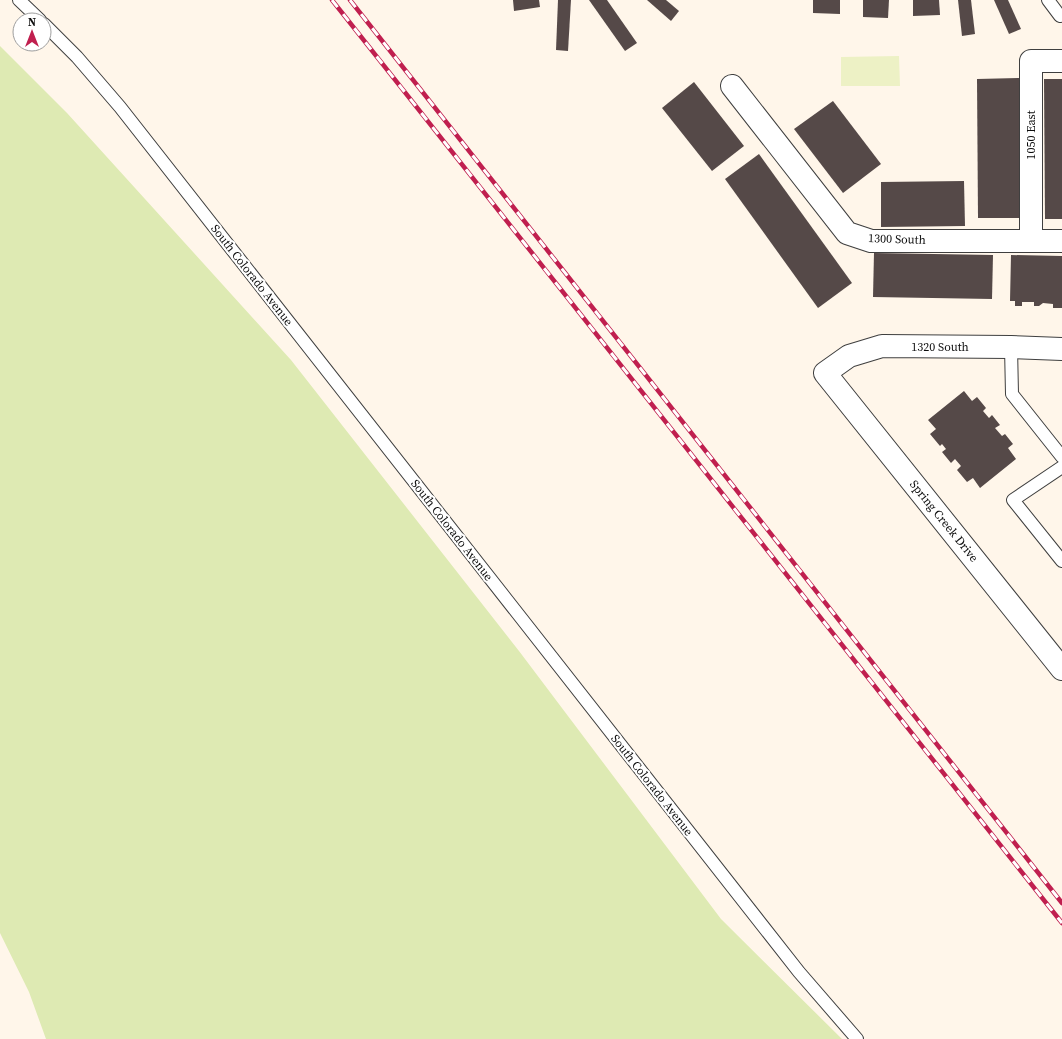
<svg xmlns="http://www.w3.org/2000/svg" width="1062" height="1039" font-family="'Source Serif 4',serif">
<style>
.green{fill:#deeab3}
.pitch{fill:#edf1c5}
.building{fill:#554948}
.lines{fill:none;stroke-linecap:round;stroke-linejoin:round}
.service-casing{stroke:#3f3f3f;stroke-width:14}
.minor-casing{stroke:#3f3f3f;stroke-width:24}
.service{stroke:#fff;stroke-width:12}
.minor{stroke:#fff;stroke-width:22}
.rail-casing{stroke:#c01f4f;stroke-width:4.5}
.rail{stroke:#fff;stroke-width:3;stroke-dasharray:9;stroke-linecap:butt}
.labels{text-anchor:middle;stroke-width:4;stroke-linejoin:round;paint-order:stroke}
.street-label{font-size:12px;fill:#0c0c0c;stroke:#fff}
</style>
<rect width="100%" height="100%" fill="#fff6ea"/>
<polygon class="green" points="0,46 67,113 291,360 519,651 721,919 842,1039 46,1039 29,992 0,933"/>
<polygon class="pitch" points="899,56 900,86 841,86 841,57"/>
<g class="building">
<polygon points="513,0 539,0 540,7 514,11"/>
<polygon points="558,0 571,0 568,51 556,50"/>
<polygon points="589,0 607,0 637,43 625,51"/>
<polygon points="647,0 666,0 679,11 671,21"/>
<polygon points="813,0 840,0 840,14 813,13"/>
<polygon points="863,0 889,0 888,18 863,17"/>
<polygon points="913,0 939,0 940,15 913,16"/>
<polygon points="958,0 971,0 975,34 962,36"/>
<polygon points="994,0 1008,0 1021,29 1009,34"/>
<polygon points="1021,78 1022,218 978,218 977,79"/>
<polygon points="1044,79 1062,79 1062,219 1045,219"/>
<polygon points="694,82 744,146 712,171 662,108"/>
<polygon points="833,101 881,164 843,193 794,129"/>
<polygon points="759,154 852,283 818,308 725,179"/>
<polygon points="964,181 965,226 881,227 881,182"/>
<polygon points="874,253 993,255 992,299 873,297"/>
<polygon points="1011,255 1062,256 1062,308 1053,308 1053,304 1043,303 1039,306 1034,306 1034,302 1022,302 1022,306 1015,306 1015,301 1010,301"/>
<polygon points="964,391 972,401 977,397 986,408 983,411 989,418 992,415 1000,425 995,428 1002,436 1005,434 1013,444 1008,448 1016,459 980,488 973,478 967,482 957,470 961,466 955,459 951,463 942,452 946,449 942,444 940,446 930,434 936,429 928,420"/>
</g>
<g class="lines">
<defs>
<g id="service">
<polyline points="19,0 40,20"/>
<polyline points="1048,0 1060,16"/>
<polyline points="44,24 77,57 120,107 799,972 857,1039"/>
<polyline points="1011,347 1012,394 1062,457"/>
<polyline points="1062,467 1013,500 1062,561"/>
</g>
<g id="minor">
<polyline points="732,86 847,233 871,241 1062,241"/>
<polyline points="1031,241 1031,61 1062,61"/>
<polyline points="1062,349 1011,347 882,346 849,356 825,373 1062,669"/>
</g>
</defs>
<use href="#service" class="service-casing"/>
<use href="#minor" class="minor-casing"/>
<use href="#service" class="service"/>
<use href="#minor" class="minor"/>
<defs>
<g id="rail">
<polyline points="332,0 1062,923"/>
<polyline points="350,0 1062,903"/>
</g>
</defs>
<use href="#rail" class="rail-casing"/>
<use href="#rail" class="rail"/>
</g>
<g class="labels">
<g class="street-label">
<text transform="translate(1031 135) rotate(-90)" y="4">1050 East</text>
<text transform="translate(897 239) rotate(2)" y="4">1300 South</text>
<text transform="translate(252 275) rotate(52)" y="4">South Colorado Avenue</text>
<text x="940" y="351">1320 South</text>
<text transform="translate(944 521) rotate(51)" y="4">Spring Creek Drive</text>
<text transform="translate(452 530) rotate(52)" y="4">South Colorado Avenue</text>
<text transform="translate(652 785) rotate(52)" y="4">South Colorado Avenue</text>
</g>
</g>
<g transform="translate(32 32)"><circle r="19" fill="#ffffff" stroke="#9e9e9e"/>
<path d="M0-3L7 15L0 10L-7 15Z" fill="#c01f4f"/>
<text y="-6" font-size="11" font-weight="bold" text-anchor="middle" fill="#0c0c0c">N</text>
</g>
</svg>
